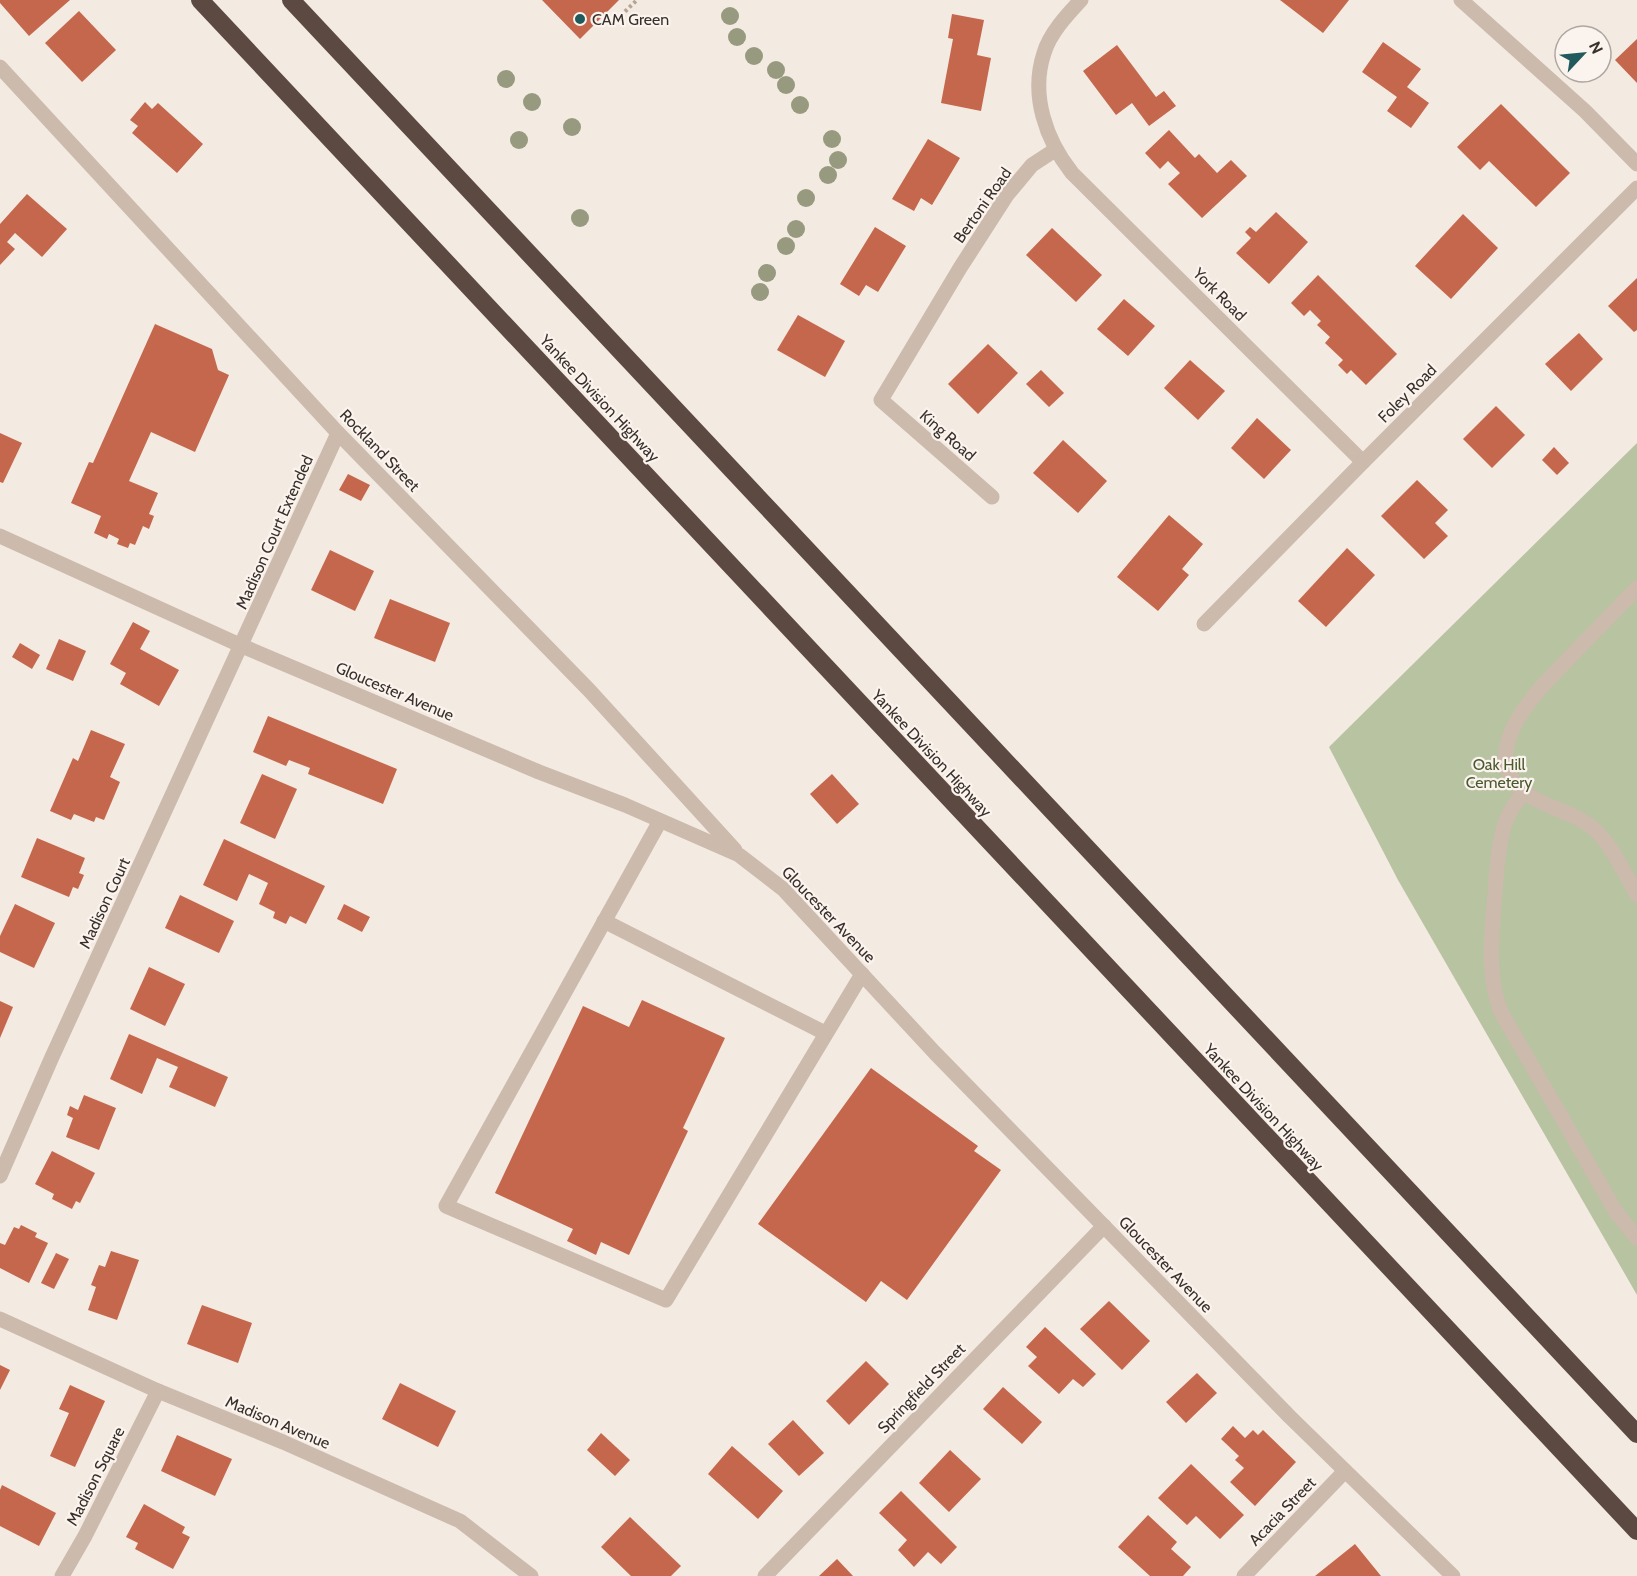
<svg xmlns="http://www.w3.org/2000/svg" width="1637" height="1576" font-family="Cabin,sans-serif">
<style>
.green{fill:#b8c3a1}
.building{fill:#c5674d}
.lines{fill:none;stroke-linecap:round;stroke-linejoin:round}
.path{stroke:#b8a497;stroke-width:4;stroke-dasharray:3 3;stroke-linecap:butt}
.minor{stroke:#ccbaac;stroke-width:15}
.highway{stroke:#5b4942;stroke-width:18}
.tree{fill:#979a7f}
.poi-dot{fill:#205a5c;stroke:#fbf4ee;stroke-width:2}
.labels{text-anchor:middle;stroke-width:4.5;stroke-linejoin:round;paint-order:stroke}
.poi-label{font-size:16px;fill:#3a302b;stroke:#fbf4ee;text-anchor:start}
.street-label{font-size:16px;fill:#3a302b;stroke:#fbf4ee}
.park-label{font-size:16px;fill:#4b592f;stroke:#fbf4ee}
</style>
<rect width="100%" height="100%" fill="#f3eae1"/>
<polygon class="green" points="1637,443 1637,1295 1398,880 1329,747"/>
<g class="building">
<polygon points="0,0 70,0 29,36 0,3"/>
<polygon points="542,0 619,0 580,39"/>
<polygon points="1280,0 1349,0 1323,33"/>
<polygon points="79,11 116,50 82,82 45,43"/>
<polygon points="952,14 984,20 977,55 991,58 981,111 941,103 953,39 948,38"/>
<polygon points="1637,39 1637,83 1615,60"/>
<polygon points="1383,42 1421,69 1407,87 1429,103 1411,128 1387,111 1397,97 1362,72"/>
<polygon points="1117,45 1156,97 1164,91 1176,106 1149,126 1132,103 1116,115 1083,71"/>
<polygon points="145,102 152,109 158,103 203,144 177,173 132,133 138,126 130,120"/>
<polygon points="1501,104 1570,173 1536,207 1489,161 1480,170 1457,147"/>
<polygon points="1169,130 1195,158 1199,154 1217,173 1231,160 1247,176 1202,218 1168,184 1180,173 1168,161 1160,169 1145,153"/>
<polygon points="928,139 960,158 932,205 921,198 914,211 892,199"/>
<polygon points="27,194 67,229 42,257 15,233 7,242 15,249 0,265 0,224"/>
<polygon points="1276,212 1308,242 1269,284 1236,253 1251,238 1245,232 1250,227 1256,232"/>
<polygon points="1463,214 1498,248 1451,299 1415,266"/>
<polygon points="875,227 906,246 878,292 866,285 859,296 840,284"/>
<polygon points="1052,228 1102,275 1076,302 1026,255"/>
<polygon points="1318,275 1397,354 1366,385 1351,370 1347,374 1338,365 1343,360 1325,343 1330,337 1317,325 1321,321 1310,310 1304,316 1291,303"/>
<polygon points="1637,278 1637,330 1634,332 1608,306"/>
<polygon points="1124,299 1155,326 1128,356 1097,329"/>
<polygon points="798,315 845,341 825,377 777,350"/>
<polygon points="155,324 212,349 218,370 229,375 195,452 151,432 129,481 158,493 149,514 154,516 149,529 143,526 135,545 130,543 128,548 117,544 119,539 109,534 107,539 94,533 101,516 71,503 89,462 93,463"/>
<polygon points="1579,333 1603,359 1571,391 1545,364"/>
<polygon points="988,344 1018,373 978,414 948,384"/>
<polygon points="1190,360 1225,391 1198,420 1164,388"/>
<polygon points="1041,370 1064,393 1049,407 1026,384"/>
<polygon points="1496,406 1525,435 1492,468 1463,439"/>
<polygon points="1257,418 1291,450 1264,479 1231,448"/>
<polygon points="0,433 22,443 3,483 0,482"/>
<polygon points="1063,440 1107,481 1078,513 1033,473"/>
<polygon points="1554,447 1569,463 1557,475 1542,460"/>
<polygon points="348,474 370,485 361,501 339,490"/>
<polygon points="1417,480 1448,510 1435,523 1448,536 1424,559 1381,516"/>
<polygon points="1169,515 1203,544 1182,569 1189,575 1158,611 1117,577"/>
<polygon points="1347,548 1375,575 1326,627 1298,601"/>
<polygon points="330,550 374,571 355,611 311,590"/>
<polygon points="390,599 450,623 435,662 374,638"/>
<polygon points="133,622 150,631 140,649 179,670 159,706 120,684 126,673 110,664"/>
<polygon points="59,639 86,651 73,681 46,669"/>
<polygon points="20,643 40,655 32,669 12,657"/>
<polygon points="268,716 397,769 383,804 308,774 310,768 289,760 286,766 253,752"/>
<polygon points="91,730 125,744 110,777 120,782 104,820 96,817 94,822 74,814 71,820 50,811 73,758 78,761"/>
<polygon points="262,774 297,789 275,839 240,823"/>
<polygon points="832,774 859,804 837,824 810,794"/>
<polygon points="37,838 85,858 79,873 84,875 78,889 73,887 69,897 21,877"/>
<polygon points="224,839 325,886 306,924 290,916 286,924 273,918 275,912 259,904 268,883 249,874 237,901 203,885"/>
<polygon points="180,895 234,921 219,953 165,928"/>
<polygon points="15,904 55,923 34,968 0,952 0,936"/>
<polygon points="344,904 370,917 362,932 337,919"/>
<polygon points="149,967 185,984 165,1026 130,1009"/>
<polygon points="642,1000 725,1038 683,1128 688,1131 629,1255 601,1242 596,1255 567,1241 573,1229 495,1193 583,1006 629,1027"/>
<polygon points="0,1001 13,1007 0,1038"/>
<polygon points="129,1034 228,1077 215,1107 169,1087 178,1067 157,1058 142,1094 110,1079"/>
<polygon points="871,1068 978,1146 974,1151 1001,1170 907,1300 881,1281 866,1302 758,1224"/>
<polygon points="84,1095 116,1108 99,1150 66,1137 73,1118 67,1115 70,1106 78,1110"/>
<polygon points="52,1151 95,1173 80,1203 76,1201 72,1209 52,1199 54,1194 35,1184"/>
<polygon points="21,1225 37,1233 35,1237 48,1243 29,1283 0,1268 0,1243 5,1245 14,1227 19,1229"/>
<polygon points="111,1251 139,1260 117,1320 88,1310 96,1287 91,1285 99,1265 105,1267"/>
<polygon points="56,1253 69,1259 54,1289 41,1283"/>
<polygon points="1109,1301 1150,1341 1122,1370 1080,1329"/>
<polygon points="202,1305 252,1323 238,1363 187,1344"/>
<polygon points="1045,1327 1096,1374 1083,1387 1073,1379 1059,1394 1028,1366 1037,1357 1026,1347"/>
<polygon points="866,1361 889,1384 849,1425 826,1401"/>
<polygon points="0,1365 10,1370 0,1390"/>
<polygon points="1197,1373 1217,1393 1186,1423 1166,1402"/>
<polygon points="400,1383 456,1411 438,1447 382,1419"/>
<polygon points="70,1385 105,1401 75,1467 50,1456 69,1413 59,1409"/>
<polygon points="1003,1387 1042,1422 1022,1444 983,1409"/>
<polygon points="793,1420 824,1453 799,1476 768,1444"/>
<polygon points="1233,1426 1245,1438 1253,1430 1258,1435 1263,1430 1296,1462 1255,1506 1230,1482 1244,1468 1235,1460 1239,1456 1221,1439"/>
<polygon points="601,1433 630,1460 615,1476 587,1450"/>
<polygon points="177,1435 232,1459 215,1496 161,1471"/>
<polygon points="732,1446 783,1491 758,1519 708,1474"/>
<polygon points="950,1450 981,1479 949,1512 919,1483"/>
<polygon points="1191,1464 1244,1515 1220,1539 1196,1516 1187,1525 1158,1498"/>
<polygon points="2,1485 56,1513 39,1546 0,1526 0,1490"/>
<polygon points="901,1491 957,1547 941,1564 928,1552 914,1567 898,1550 907,1540 879,1513"/>
<polygon points="144,1504 185,1527 182,1533 190,1537 173,1569 135,1549 138,1543 126,1537"/>
<polygon points="1148,1515 1177,1542 1171,1549 1191,1567 1183,1576 1150,1576 1118,1547"/>
<polygon points="630,1517 681,1566 671,1576 631,1576 601,1547"/>
<polygon points="1355,1544 1381,1576 1315,1576"/>
<polygon points="837,1559 853,1576 819,1576"/>
</g>
<g class="lines">
<polyline class="path" points="612,24 637,0"/>
<g class="minor">
<path d="M1081,0C1067,15 1050,33 1044,53C1030,95 1046,140 1072,173L1363,462"/>
<polyline points="1461,0 1585,111 1637,164"/>
<polyline points="0,67 338,433 589,690 735,850"/>
<polyline points="992,497 881,400 960,268 1007,195 1032,165 1055,150"/>
<polyline points="0,536 242,646 539,772 625,805 739,855 783,889 935,1053 1290,1417 1453,1576"/>
<path d="M1637,588C1616,610 1594,632 1573,654C1545,683 1477,745 1519,788C1539,807 1575,811 1595,830C1612,845 1626,876 1637,895"/>
<polyline points="1204,624 1363,462 1637,188"/>
<path d="M1524,791C1517,801 1509,811 1505,823C1498,845 1497,869 1495,892C1492,931 1486,974 1501,1012L1616,1212L1637,1238"/>
<polyline points="660,821 446,1206 666,1300 862,974"/>
<polyline points="604,921 825,1033"/>
<polyline points="0,1176 52,1057 338,433"/>
<polyline points="0,1319 158,1391 283,1442 460,1521 531,1576"/>
<polyline points="62,1576 85,1536 158,1391"/>
<polyline points="765,1576 1104,1226"/>
<polyline points="1244,1576 1345,1471"/>
</g>
<g class="highway">
<polyline points="200,0 1637,1531"/>
<polyline points="291,0 1637,1434"/>
</g>
</g>
<g class="tree">
<circle cx="730" cy="16" r="9"/>
<circle cx="737" cy="37" r="9"/>
<circle cx="754" cy="56" r="9"/>
<circle cx="776" cy="70" r="9"/>
<circle cx="506" cy="79" r="9"/>
<circle cx="786" cy="85" r="9"/>
<circle cx="532" cy="102" r="9"/>
<circle cx="800" cy="105" r="9"/>
<circle cx="572" cy="127" r="9"/>
<circle cx="832" cy="139" r="9"/>
<circle cx="519" cy="140" r="9"/>
<circle cx="838" cy="160" r="9"/>
<circle cx="828" cy="175" r="9"/>
<circle cx="806" cy="198" r="9"/>
<circle cx="580" cy="218" r="9"/>
<circle cx="796" cy="229" r="9"/>
<circle cx="786" cy="246" r="9"/>
<circle cx="767" cy="273" r="9"/>
<circle cx="760" cy="292" r="9"/>
</g>
<circle class="poi-dot" cx="580" cy="19" r="6"/>
<g class="labels">
<g class="poi-label">
<text x="592" y="25">CAM Green</text>
</g>
<g class="street-label">
<text transform="translate(982 205) rotate(-55)" y="6">Bertoni Road</text>
<text transform="translate(1220 294) rotate(45)" y="6">York Road</text>
<text transform="translate(1407 393) rotate(-45)" y="6">Foley Road</text>
<text transform="translate(600 398) rotate(47)" y="6">Yankee Division Highway</text>
<text transform="translate(948 435) rotate(41)" y="6">King Road</text>
<text transform="translate(380 450) rotate(46)" y="6">Rockland Street</text>
<text transform="translate(274 532) rotate(-66)" y="6">Madison Court Extended</text>
<text transform="translate(395 691) rotate(23)" y="6">Gloucester Avenue</text>
<text transform="translate(932 753) rotate(47)" y="6">Yankee Division Highway</text>
<text transform="translate(104 903) rotate(-65)" y="6">Madison Court</text>
<text transform="translate(829 914) rotate(46)" y="6">Gloucester Avenue</text>
<text transform="translate(1264 1107) rotate(47)" y="6">Yankee Division Highway</text>
<text transform="translate(1166 1264) rotate(46)" y="6">Gloucester Avenue</text>
<text transform="translate(921 1388) rotate(-46)" y="6">Springfield Street</text>
<text transform="translate(278 1422) rotate(23)" y="6">Madison Avenue</text>
<text transform="translate(95 1476) rotate(-63)" y="6">Madison Square</text>
<text transform="translate(1282 1511) rotate(-46)" y="6">Acacia Street</text>
</g>
<g class="park-label">
<text x="1499" y="770">Oak Hill<tspan x="1499" dy="18">Cemetery</tspan></text>
</g>
</g>
<g transform="translate(1583 54) rotate(64)"><circle r="28" fill="#fbf4ee" stroke="#aea6a0" stroke-width="1.5"/>
<path d="M0-4.5L10 22L0 15L-10 22Z" fill="#205a5c"/>
<text y="-9" font-size="16" font-weight="bold" text-anchor="middle" fill="#3a302b">N</text>
</g>
</svg>
